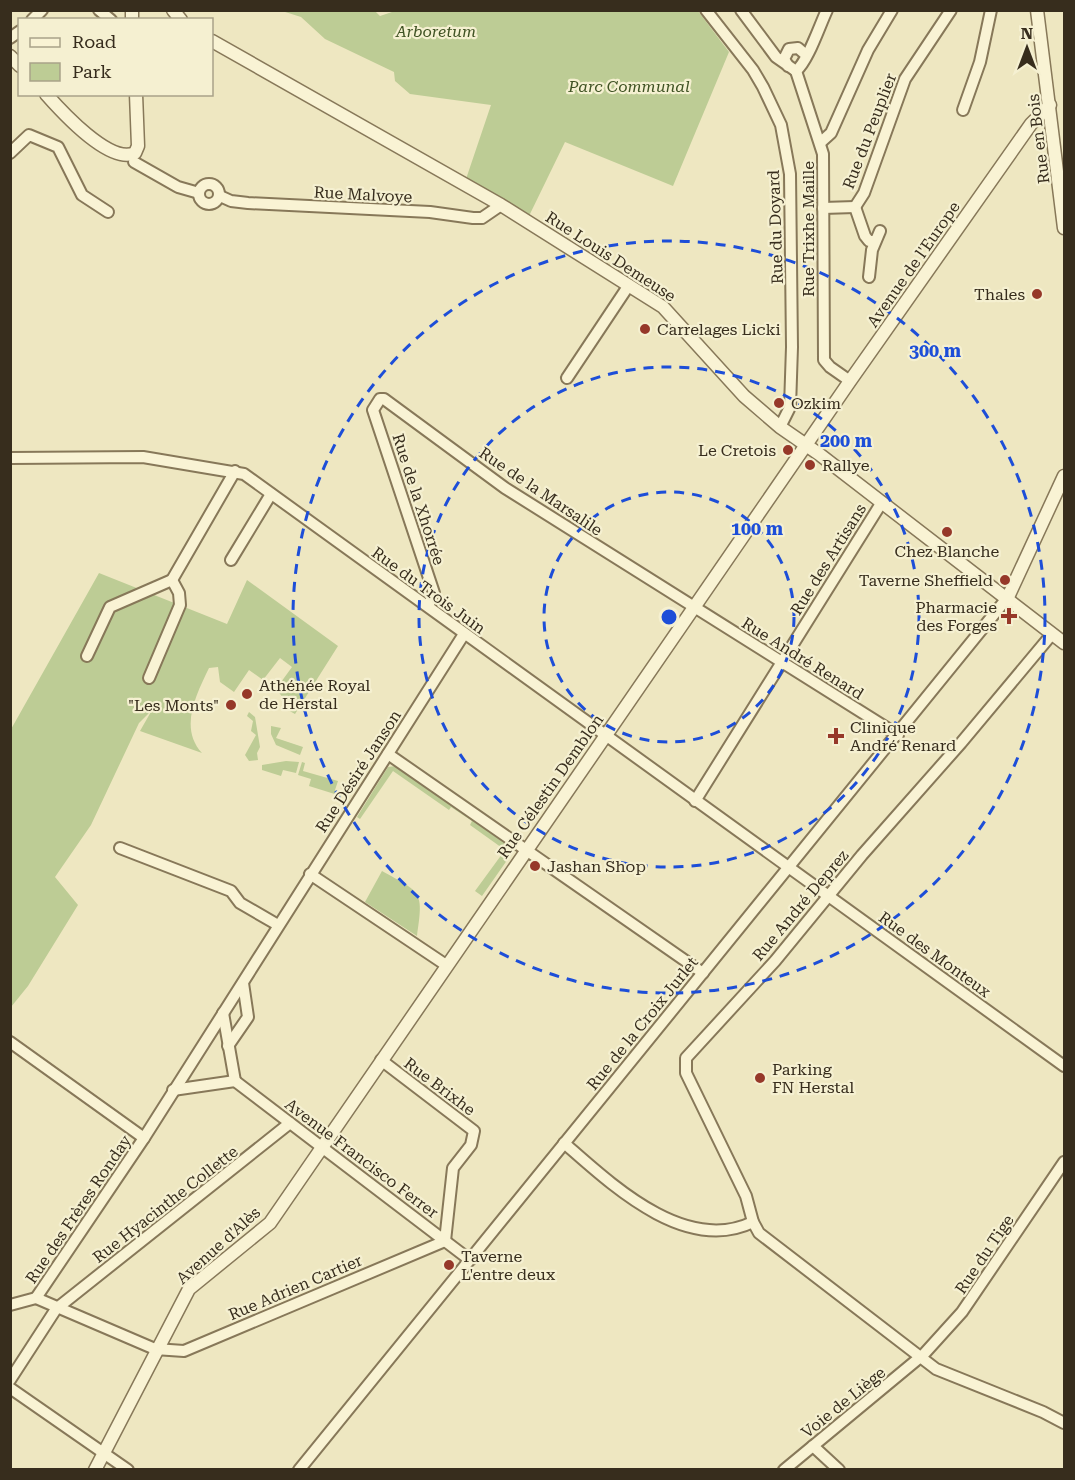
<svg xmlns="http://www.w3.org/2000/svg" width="1075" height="1480" font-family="'Roboto Serif',serif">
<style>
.green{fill:#bdcc95}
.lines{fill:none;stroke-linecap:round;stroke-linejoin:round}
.minor-casing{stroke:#877859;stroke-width:14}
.tertiary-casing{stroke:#877859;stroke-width:15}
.minor{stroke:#f9f3d4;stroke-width:10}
.tertiary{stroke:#f9f3d4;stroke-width:12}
.ring{fill:none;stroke:#1d4ed8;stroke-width:3;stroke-dasharray:10 8}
.poi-dot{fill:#963829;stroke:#f5f0d1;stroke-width:2}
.labels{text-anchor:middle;stroke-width:4.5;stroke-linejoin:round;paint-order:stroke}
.park-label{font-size:16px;font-style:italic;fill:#405324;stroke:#f5f0d1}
.street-label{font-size:16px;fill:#372d1d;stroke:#f5f0d1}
.poi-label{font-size:16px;fill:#372d1d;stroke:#f5f0d1;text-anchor:start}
.centre{fill:#1d4ed8;stroke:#f5f0d1;stroke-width:3}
.ring-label{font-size:18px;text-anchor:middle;font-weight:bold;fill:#1d4ed8;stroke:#f5f0d1;stroke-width:4.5;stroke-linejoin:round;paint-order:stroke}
</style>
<rect width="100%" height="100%" fill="#eee7c1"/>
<g class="green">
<polygon points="398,10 698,11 729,52 673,186 565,142 529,216 466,179 491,105 410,94 395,81 394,72 325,39 301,17 282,11 375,11 380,16"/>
<path d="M99,573L227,624L247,580L338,646L295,714L286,709L285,700L276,689L292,667L280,658L263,680L249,670L234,692L220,682L218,667L209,668C196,695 179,728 202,753L140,731L152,710L139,723L91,825L55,877L78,905L28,986L11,1007L10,731Z"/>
<polygon points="249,712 255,717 260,747 257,753 258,760 249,761 245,755 256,735 251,731 253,721 247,716"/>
<polygon points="271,726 281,728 276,738 303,747 300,755 276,745 271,734"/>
<polygon points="286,761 299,762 296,773 283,770 281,776 262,770 262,765"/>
<polygon points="302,762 305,763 303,771 338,781 335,790 342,793 341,796 309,786 311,779 298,775"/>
<polygon points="396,766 508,844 504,849 510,856 482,896 475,891 505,850 470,825 472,821 451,807 449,810 393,771 360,819 357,817 388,767"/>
<path d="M382,871C421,893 424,890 417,936L365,902Z"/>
</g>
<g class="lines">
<defs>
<g id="minor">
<polyline points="99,10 111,20"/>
<polyline points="706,10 753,70 763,87 781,125 790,174 792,347 790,407 780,427"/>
<polyline points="741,10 776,57 796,71"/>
<polyline points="32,20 42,10"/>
<polyline points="10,38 20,31"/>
<polyline points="788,66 784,59 789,49 798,48 805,54"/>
<polyline points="796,71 823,154 824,360 830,367 850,381"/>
<path d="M796,71C808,61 819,27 827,10"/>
<polyline points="963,110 980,62 991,10"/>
<polyline points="821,142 831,133 868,50 892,10"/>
<polyline points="10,153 29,135 58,147 82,195 108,212"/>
<polyline points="134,162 178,187 199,193"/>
<circle cx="209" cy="194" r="10"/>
<polyline points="220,196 231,201 248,203 430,212 473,218 482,218 501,205"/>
<polyline points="855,207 864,193 905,79 951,10"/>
<polyline points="855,207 865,236 869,241 875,241"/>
<polyline points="823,208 855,207"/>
<polyline points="869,277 872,250 880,231"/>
<polyline points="567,378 629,285"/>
<polyline points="10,458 143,457 244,474 1064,1066"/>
<polyline points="231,560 271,494"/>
<polyline points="428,606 434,593 373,410 380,399 384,399 505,488 898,735"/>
<polyline points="1052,634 961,743 862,855 775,961 686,1058 686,1073 746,1196 753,1222 759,1233 936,1369 1043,1412 1064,1423"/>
<polyline points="87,656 110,607 172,580 235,471"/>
<polyline points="149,678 180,605 179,593 172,580"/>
<polyline points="388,754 703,973"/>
<polyline points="695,801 882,502"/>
<polyline points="120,848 231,891 240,903 278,925"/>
<polyline points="310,874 446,965"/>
<polyline points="223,1013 235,1081"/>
<polyline points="10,1042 144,1138"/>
<polyline points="228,1046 248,1017 243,983"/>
<polyline points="235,1081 470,1260"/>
<polyline points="173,1090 235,1081"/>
<path d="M564,1143C611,1184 685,1255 753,1222"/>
<polyline points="36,1298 144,1138 464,634"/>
<polyline points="36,1298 155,1349 184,1351 445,1241 453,1168 471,1145 474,1131 381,1060"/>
<polyline points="10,1305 36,1298"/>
<polyline points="10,1380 56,1309 290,1123"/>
<polyline points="10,1388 128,1470"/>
<polyline points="813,1446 839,1470"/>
<polyline points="299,1470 1008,597"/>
<polyline points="784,1470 924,1354 962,1312 1064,1162"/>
</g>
<g id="tertiary">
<polyline points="132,10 132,20"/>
<polyline points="173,10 181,20"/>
<polyline points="1037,10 1064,228"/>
<polyline points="212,41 501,205 663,307 744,396 780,427 819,454 1064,643"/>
<polyline points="10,56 20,66"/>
<path d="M46,94C61,111 110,165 135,153L138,146L136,94"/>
<polyline points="1008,597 1064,476"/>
<polyline points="95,1470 189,1289 270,1223 850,381 1031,124 1050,105"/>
</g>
</defs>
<use href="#minor" class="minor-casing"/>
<use href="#tertiary" class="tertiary-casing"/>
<use href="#minor" class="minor"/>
<use href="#tertiary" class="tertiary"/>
</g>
<g class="ring">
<circle cx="669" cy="617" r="125"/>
<circle cx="669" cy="617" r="250"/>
<circle cx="669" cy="617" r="376"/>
</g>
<g class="poi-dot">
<circle cx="1037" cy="294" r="6"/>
<circle cx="645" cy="329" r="6"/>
<circle cx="779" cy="403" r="6"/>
<circle cx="788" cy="450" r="6"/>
<circle cx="810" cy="465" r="6"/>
<circle cx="947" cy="532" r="6"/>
<circle cx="1005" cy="580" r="6"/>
<path d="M1006 607h6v6h6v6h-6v6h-6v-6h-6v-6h6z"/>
<circle cx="247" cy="694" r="6"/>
<circle cx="231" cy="705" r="6"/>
<path d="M833 727h6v6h6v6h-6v6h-6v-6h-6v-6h6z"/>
<circle cx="535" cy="866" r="6"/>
<circle cx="760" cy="1078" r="6"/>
<circle cx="449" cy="1265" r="6"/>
</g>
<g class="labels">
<g class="park-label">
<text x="436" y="37">Arboretum</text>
<text x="629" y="92">Parc Communal</text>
</g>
<g class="street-label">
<text transform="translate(869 131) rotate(-69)" y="6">Rue du Peuplier</text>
<text transform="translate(1038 139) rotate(-97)" y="6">Rue en Bois</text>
<text transform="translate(363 194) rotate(3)" y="6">Rue Malvoye</text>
<text transform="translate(775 227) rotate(-92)" y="6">Rue du Doyard</text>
<text transform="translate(808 229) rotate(-90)" y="6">Rue Trixhe Maille</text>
<text transform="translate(611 256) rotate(33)" y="6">Rue Louis Demeuse</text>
<text transform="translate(913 264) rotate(-55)" y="6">Avenue de l'Europe</text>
<text transform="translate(541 491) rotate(34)" y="6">Rue de la Marsalile</text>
<text transform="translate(419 499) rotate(72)" y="6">Rue de la Xhorrée</text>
<text transform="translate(828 559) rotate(-58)" y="6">Rue des Artisans</text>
<text transform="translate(429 590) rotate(36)" y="6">Rue du Trois Juin</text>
<text transform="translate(803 658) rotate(32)" y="6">Rue André Renard</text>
<text transform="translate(358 771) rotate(-57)" y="6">Rue Désiré Janson</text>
<text transform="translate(550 786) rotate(-55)" y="6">Rue Célestin Demblon</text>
<text transform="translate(800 905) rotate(-50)" y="6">Rue André Deprez</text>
<text transform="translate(935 954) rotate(36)" y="6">Rue des Monteux</text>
<text transform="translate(642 1023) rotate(-51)" y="6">Rue de la Croix Jurlet</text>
<text transform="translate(440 1086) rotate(37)" y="6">Rue Brixhe</text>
<text transform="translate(362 1158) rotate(37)" y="6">Avenue Francisco Ferrer</text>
<text transform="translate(165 1204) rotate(-38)" y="6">Rue Hyacinthe Collette</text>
<text transform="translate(78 1209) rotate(-56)" y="6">Rue des Frères Ronday</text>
<text transform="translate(218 1245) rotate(-42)" y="6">Avenue d'Alès</text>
<text transform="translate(984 1254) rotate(-56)" y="6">Rue du Tige</text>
<text transform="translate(295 1287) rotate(-23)" y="6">Rue Adrien Cartier</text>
<text transform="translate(843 1402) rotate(-39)" y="6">Voie de Liège</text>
</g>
<g class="poi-label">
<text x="1025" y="300" text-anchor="end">Thales</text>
<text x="657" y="335">Carrelages Licki</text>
<text x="791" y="409">Ozkim</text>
<text x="776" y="456" text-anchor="end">Le Cretois</text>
<text x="822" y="471">Rallye</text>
<text x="947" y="557" text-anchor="middle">Chez Blanche</text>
<text x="993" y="586" text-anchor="end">Taverne Sheffield</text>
<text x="997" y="613" text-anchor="end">Pharmacie<tspan x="997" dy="18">des Forges</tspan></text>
<text x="259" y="691">Athénée Royal<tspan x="259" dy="18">de Herstal</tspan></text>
<text x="219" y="711" text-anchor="end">"Les Monts"</text>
<text x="850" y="733">Clinique<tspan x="850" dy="18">André Renard</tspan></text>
<text x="547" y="872">Jashan Shop</text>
<text x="772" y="1075">Parking<tspan x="772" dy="18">FN Herstal</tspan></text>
<text x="461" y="1262">Taverne<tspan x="461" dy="18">L'entre deux</tspan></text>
</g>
</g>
<circle cx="669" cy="617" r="9" class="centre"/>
<g class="ring-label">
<text x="935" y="357">300 m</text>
<text x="846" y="447">200 m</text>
<text x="757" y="535">100 m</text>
</g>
<rect width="1075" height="1480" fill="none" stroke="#372d1d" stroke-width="24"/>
<rect x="18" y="18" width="195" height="78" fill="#f5f0d1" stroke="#a9a289" stroke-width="1.5"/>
<rect x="30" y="38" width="30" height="9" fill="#f9f3d4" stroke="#a9a289" stroke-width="1.5"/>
<text x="72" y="48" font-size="18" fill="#372d1d">Road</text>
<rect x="30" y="63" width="30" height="18" fill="#bdcc95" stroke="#a9a289" stroke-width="1.5"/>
<text x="72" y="78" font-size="18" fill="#372d1d">Park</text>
<g transform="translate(1027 48)" stroke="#f5f0d1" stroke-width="4.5" paint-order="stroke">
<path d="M0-4.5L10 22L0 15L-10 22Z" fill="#372d1d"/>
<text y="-9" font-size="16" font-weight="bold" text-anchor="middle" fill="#372d1d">N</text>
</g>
</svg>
